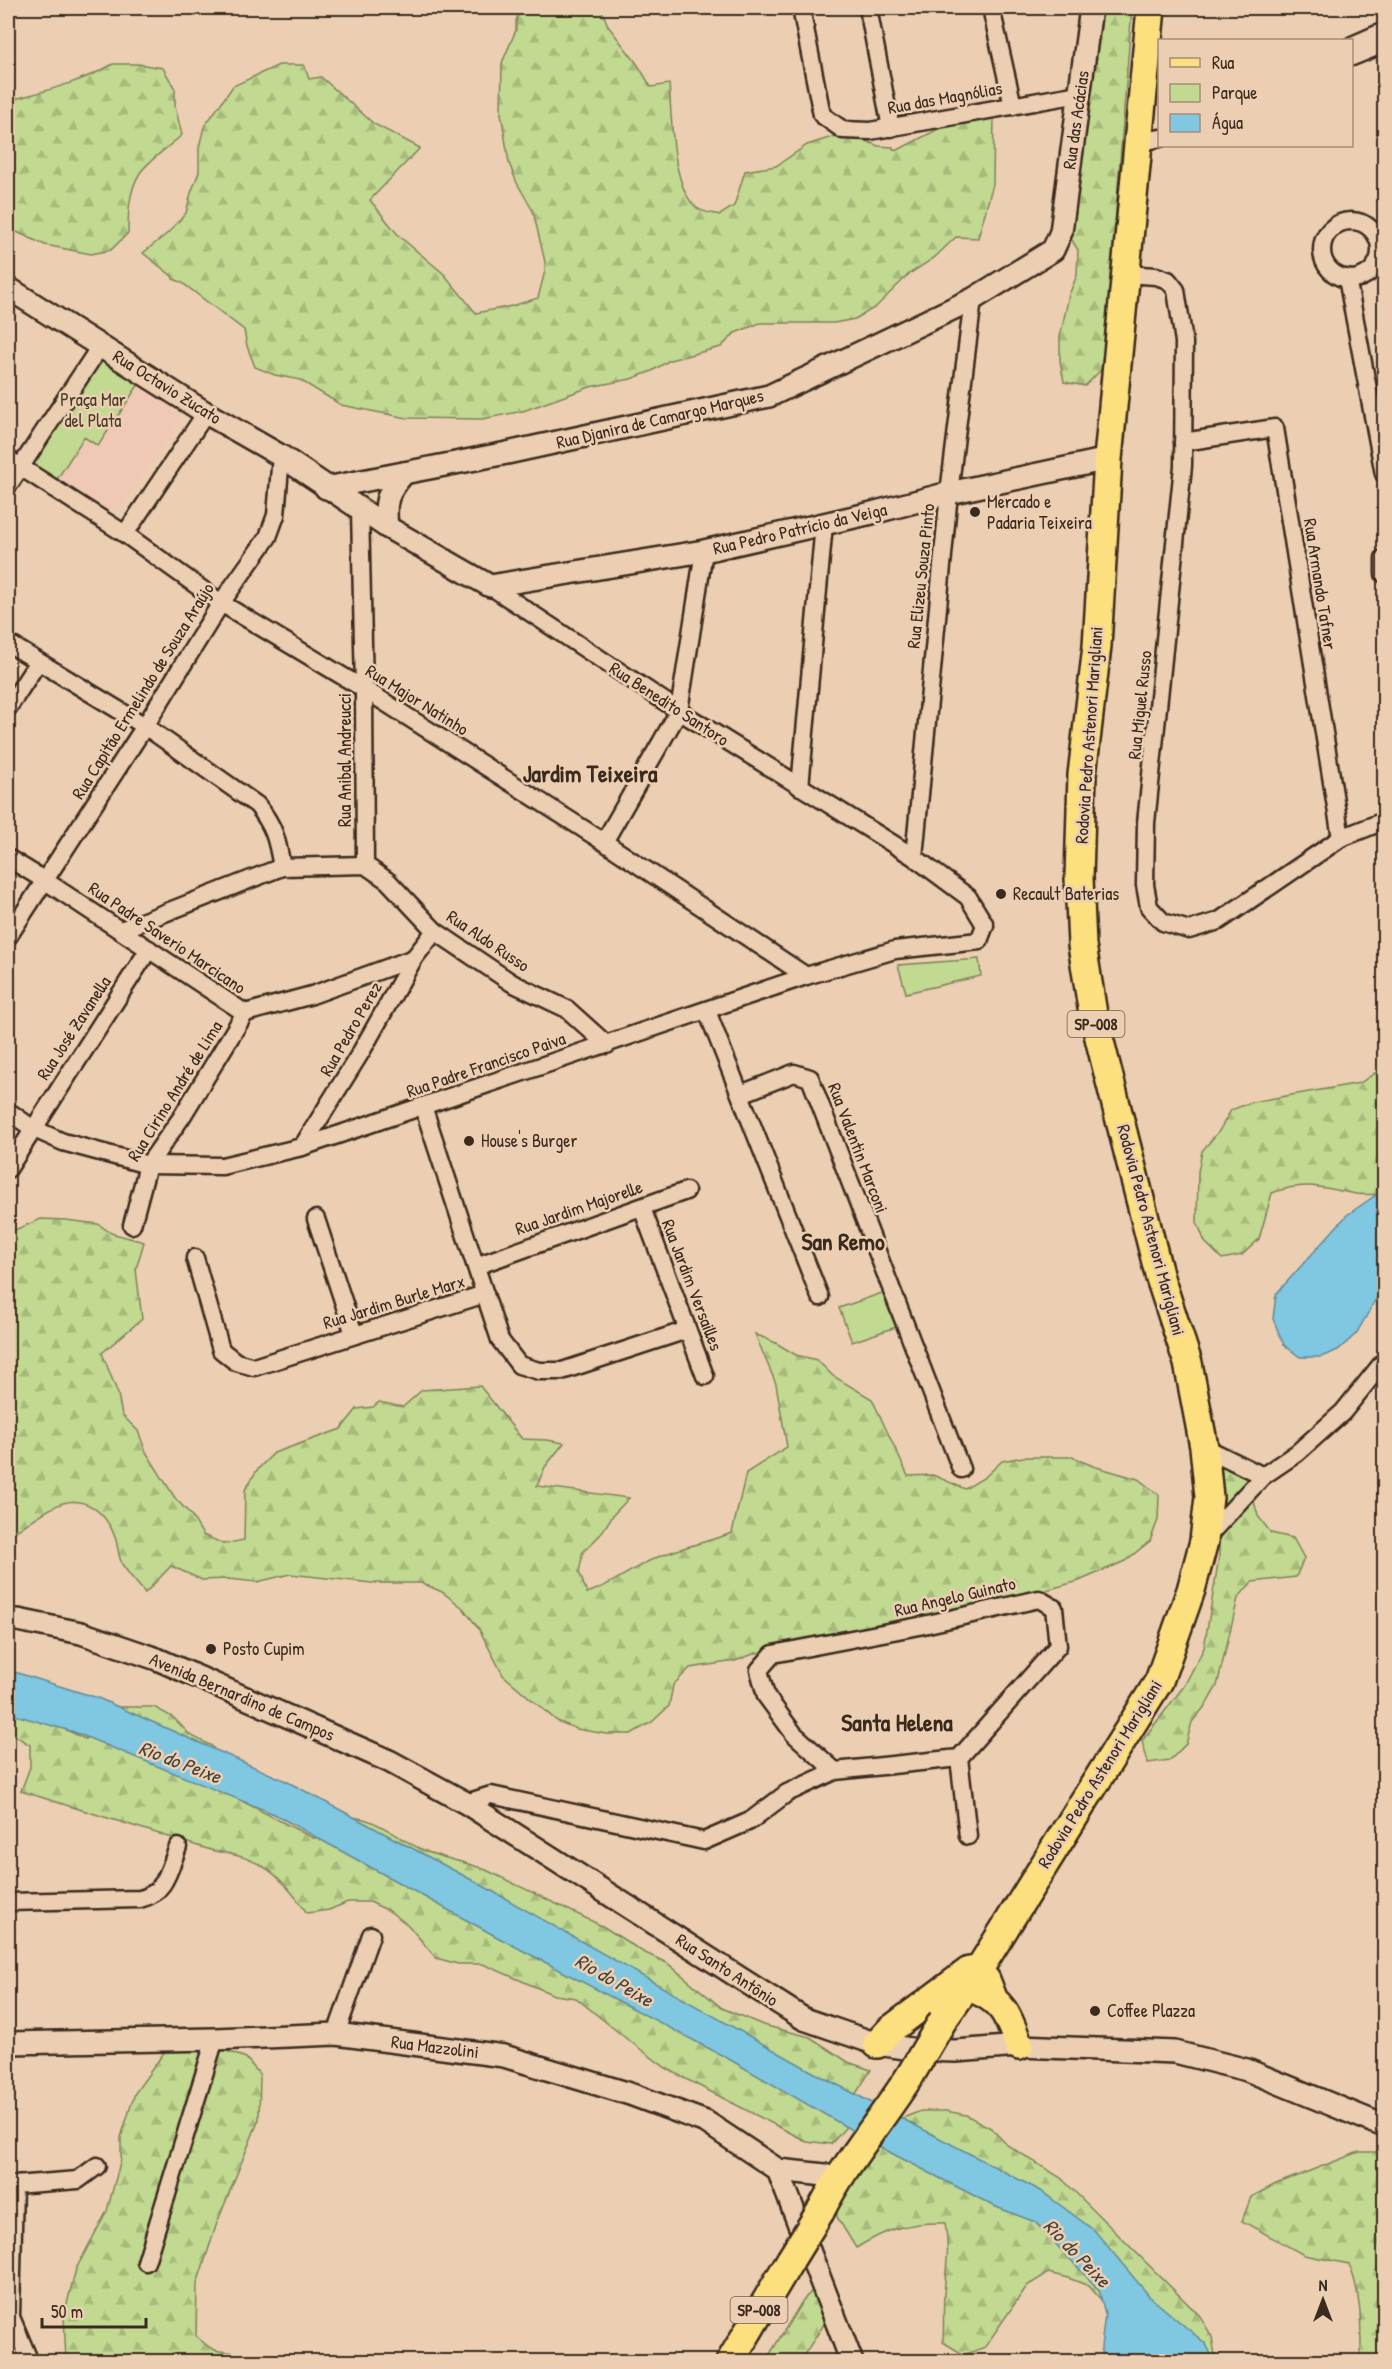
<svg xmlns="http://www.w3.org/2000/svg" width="1392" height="2369" font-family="'Patrick Hand',sans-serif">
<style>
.built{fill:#f0c9b4}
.green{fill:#c1d990;stroke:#7e8257;stroke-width:1.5}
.forest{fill:url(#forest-firs);stroke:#7e8257;stroke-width:1.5}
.water{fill:#80c7e1;stroke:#648893;stroke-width:1.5}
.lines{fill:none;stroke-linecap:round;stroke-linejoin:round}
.minor-casing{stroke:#3b2a1e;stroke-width:21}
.tertiary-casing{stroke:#3b2a1e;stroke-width:26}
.primary-casing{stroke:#3b2a1e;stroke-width:32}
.minor{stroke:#eccfb3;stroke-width:16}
.tertiary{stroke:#eccfb3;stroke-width:21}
.primary{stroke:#fce080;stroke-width:27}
.primary-bridge-casing{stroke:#3b2a1e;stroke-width:32;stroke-linecap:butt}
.primary-bridge{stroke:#fce080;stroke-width:27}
.poi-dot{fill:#3b2a1e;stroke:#eccfb3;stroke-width:2}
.labels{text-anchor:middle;stroke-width:5;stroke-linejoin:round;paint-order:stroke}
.shield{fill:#eccfb3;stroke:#705c4b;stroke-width:1.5}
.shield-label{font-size:16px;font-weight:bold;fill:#3b2a1e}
.street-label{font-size:18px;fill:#3b2a1e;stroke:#eccfb3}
.park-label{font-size:18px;fill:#483c29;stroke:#eccfb3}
.poi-label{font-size:18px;fill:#3b2a1e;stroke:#eccfb3;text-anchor:start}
.water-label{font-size:20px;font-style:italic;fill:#45423b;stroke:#eccfb3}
.district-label{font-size:24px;font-weight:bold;fill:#3b2a1e;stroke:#eccfb3}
</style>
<defs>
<pattern id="forest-firs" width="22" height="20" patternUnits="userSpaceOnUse" patternTransform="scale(1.5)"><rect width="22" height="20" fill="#c1d990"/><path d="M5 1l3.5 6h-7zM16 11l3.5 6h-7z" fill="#a7ba7c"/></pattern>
</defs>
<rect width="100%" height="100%" fill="#eccfb3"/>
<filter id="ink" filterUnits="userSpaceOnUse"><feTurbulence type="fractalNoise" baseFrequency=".0167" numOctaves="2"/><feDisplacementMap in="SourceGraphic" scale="12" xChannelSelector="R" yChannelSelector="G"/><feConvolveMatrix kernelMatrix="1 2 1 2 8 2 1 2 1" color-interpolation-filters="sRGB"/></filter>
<g filter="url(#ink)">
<polygon class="built" points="139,384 180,410 180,422 121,508 112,513 56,481 84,437 99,445"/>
<g class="green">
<polygon points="98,357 139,384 98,446 84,437 56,481 29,463"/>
<polygon points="979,959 981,976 906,993 898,965"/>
<polygon points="882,1293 896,1327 852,1342 839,1308"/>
</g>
<g class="forest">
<path d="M520,8H601L608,26L638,65L651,87L669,84C672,116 671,188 697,208C703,213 713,213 720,215L734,206L745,171L776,166L807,145L832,137H857L878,146L893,147V149L898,150L944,126L994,114L993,184L978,238L956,237L934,258L909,274L876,307L855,319L834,323H760L735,333L721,347L670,360L652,371L631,379L590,387L523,411L482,419L407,418L341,405L300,380L275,375L255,367L247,346L244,330L181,282L173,279L172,276L143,253L169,232L186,213L191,193L199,172V147L204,127L233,86L279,65H304L309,79L321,77L374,124L420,148L370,200L399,236L444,274L476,313L512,306L538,298L545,271V262L533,211L517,183L509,163L501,113L502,63L516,30V21Z"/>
<polygon points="1090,8 1132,8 1105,350 1101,370 1085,386 1064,382 1060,361 1060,337 1069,295 1077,275 1078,250 1065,229"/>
<path d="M113,64H138L163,68L175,89V106L182,135C170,146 149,160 140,173C129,190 128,214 128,233L111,250L91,254L45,245L8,228V101C44,91 80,83 113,64Z"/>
<path d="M1384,1067V1195C1375,1194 1365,1195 1356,1194C1322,1188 1307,1180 1272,1193L1259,1239L1242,1255L1222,1259L1205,1242L1197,1222L1198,1172L1202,1151L1219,1131L1231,1110L1252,1102L1360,1083Z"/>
<path d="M41,1219L66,1220L98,1224L111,1233L144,1242L136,1269L142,1319L102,1353L118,1394L122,1415L138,1431L146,1452L175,1498L191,1515L203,1535L224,1544L244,1540L245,1490L257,1470L274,1453L341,1429L357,1409L373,1407L379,1402L403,1407L422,1390L480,1386L522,1439L547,1440L564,1443L545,1467L537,1486L629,1498L613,1515L600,1535L583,1552L579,1572L587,1593C610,1586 628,1571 649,1561C675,1548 705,1543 732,1533L746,1473L787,1447L776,1384L755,1334L776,1343L796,1355L817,1360L833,1376L872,1399L908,1476L933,1475L965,1489L985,1477L1002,1461L1023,1457H1072L1093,1466L1138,1479L1159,1495L1158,1520L1150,1541L1125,1561L1079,1581L905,1629L777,1649L756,1653L735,1661L690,1668L673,1685L669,1706L652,1722L631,1734H606L577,1729L557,1721L503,1675L479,1629L463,1608L442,1592L422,1583H372L290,1574L257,1582L228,1579L202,1580L171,1566L145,1593C137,1583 128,1574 122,1564C118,1556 118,1545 115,1537C107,1515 88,1496 63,1503C43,1510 26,1526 8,1536V1240L12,1231Z"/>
<polygon points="1232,1456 1244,1474 1252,1494 1258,1516 1271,1533 1293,1538 1304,1558 1296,1577 1252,1582 1238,1598 1217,1686 1206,1705 1192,1722 1186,1744 1170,1760 1148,1763 1142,1741 1184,1686 1204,1648 1219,1557 1220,1469"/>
<path d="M8,1701L85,1739L110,1707H154L174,1718L190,1735L212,1746L223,1766L225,1788L244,1802L313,1838H316C321,1833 326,1825 332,1822C364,1805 394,1837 421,1849C441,1859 465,1861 486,1870L604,1927L643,1952L667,1963L722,2008L763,2025L810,2037L848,2062L871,2070L848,2106L845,2128L831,2144L806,2141L686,2079L666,2068L628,2040L576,1998L554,1995L483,1964H458L436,1958L408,1925L389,1911L370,1902H348L329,1910L307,1913C280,1874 261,1857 214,1851L21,1791L30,1767V1745L11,1733L8,1735Z"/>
<path d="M180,2049L224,2050L246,2058L260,2075L259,2119L217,2223L197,2284L196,2336C202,2341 208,2348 215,2350C232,2355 274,2352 285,2361L66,2362L64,2315L76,2269L107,2211L121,2159V2137L135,2093L165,2051Z"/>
<path d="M921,2111H946L966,2115L991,2128L1007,2145L1061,2178L1200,2316L1212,2337L1216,2361H1155L1089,2286L1068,2278L1048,2273L1027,2286L985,2347L964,2355L943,2342C944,2327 943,2310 944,2294C946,2265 950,2253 945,2223C908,2222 887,2229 856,2248L837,2217V2188L900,2119Z"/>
<path d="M1359,2152H1384V2361H1361C1361,2327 1362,2296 1349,2264L1304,2255L1242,2221L1251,2197L1276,2184Z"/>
<polygon points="820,2283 832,2312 800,2361 765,2362 803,2300"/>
</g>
<g class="water">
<polygon points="1384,1191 1384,1285 1356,1334 1338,1350 1321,1357 1300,1357 1284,1345 1273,1319 1276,1294 1347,1215 1379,1193"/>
<polygon points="8,1670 98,1698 286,1781 485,1887 811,2071 1041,2191 1095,2231 1150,2297 1206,2344 1214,2361 1104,2361 1101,2347 1105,2314 1099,2290 1035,2222 996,2207 893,2154 727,2058 499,1938 274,1814 74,1732 8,1713"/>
</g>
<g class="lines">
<defs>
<g id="minor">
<polyline points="801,8 822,115 843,130 870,131 1079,94"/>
<polyline points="868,8 891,128"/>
<polyline points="991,8 1013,106"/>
<polyline points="1352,45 1384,31"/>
<polyline points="1352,57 1384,44"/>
<polyline points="1139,143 1160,138"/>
<circle cx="1351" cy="250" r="29"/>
<polyline points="1126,274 1156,276 1168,280 1176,290 1184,342 1183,466 1146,823 1145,885 1149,907 1163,922 1189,930 1219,921 1341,838 1384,821"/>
<polyline points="1347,278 1384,474"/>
<polyline points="1183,442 1275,428 1341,838"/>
<polyline points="8,459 125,534 221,603 364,689 604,842 806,976"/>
<polyline points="8,486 101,345"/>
<polyline points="360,510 364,689 365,865"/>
<polyline points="125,534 206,413"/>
<polyline points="1384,558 1384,574"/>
<path d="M8,643L145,726L257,805C275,827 277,840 282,867"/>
<polyline points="8,708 38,662"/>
<polyline points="800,787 824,524"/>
<polyline points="604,842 679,711 704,551"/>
<polyline points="914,857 949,493 973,299"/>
<polyline points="8,858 44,880 245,1013 312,995 414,958"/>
<polyline points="121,930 282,867 365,865 388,881 435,931 512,983 567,1009 607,1045"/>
<polyline points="8,937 145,726 221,603 268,537 276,515 281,456"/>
<polyline points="707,1011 820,1297"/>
<polyline points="741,1094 794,1073 810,1078 961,1469"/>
<polyline points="423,1106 500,1340 519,1365 539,1371 562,1371 687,1330"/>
<polyline points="8,1111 32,1128 63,1142 148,1165 222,1166 302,1147 806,976 895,950 979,941 985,925 968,897 914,857 679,711 490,586"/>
<polyline points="302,1147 361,1052 414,958 435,931"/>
<polyline points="8,1169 149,949"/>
<polyline points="642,1208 705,1376"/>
<polyline points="316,1219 354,1334"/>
<polyline points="132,1225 148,1165 181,1118 245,1013"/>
<polyline points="195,1258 221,1350 236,1362 254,1367 485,1294"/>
<polyline points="476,1266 686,1191"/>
<polyline points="1204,1447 1263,1476 1297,1453 1343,1412 1384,1361"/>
<polyline points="1204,1540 1263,1476"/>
<polyline points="959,1758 968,1836"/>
<polyline points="466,1803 491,1795 704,1841 750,1821 787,1793 835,1771 959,1758 1058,1646 1054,1608 1039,1599 919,1626 773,1654 759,1670 766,1696 794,1734 835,1771"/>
<path d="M8,1902L140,1899C166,1893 169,1869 178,1847"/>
<polyline points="336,2034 371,1935"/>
<polyline points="8,2184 14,2185 78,2180 97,2166"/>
<polyline points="14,2185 11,2317 30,2362"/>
<polyline points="146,2262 215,2039"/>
</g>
<g id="tertiary">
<polyline points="8,288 206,413 281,456 387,527 490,586 704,551 872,513 949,493 1108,459"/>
<polyline points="326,488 507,453 769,396 973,299 1053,250 1061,232 1091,8"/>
<path d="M387,527C384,501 387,493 404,473"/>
<polyline points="8,1620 18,1620 81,1633 157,1659 389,1761 466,1803 804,2019 877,2044 918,2050 956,2051 1019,2046 1175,2052 1247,2070 1384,2126"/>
<polyline points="8,2043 215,2039 336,2034 504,2056 630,2094 706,2122 778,2170 825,2175 836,2180"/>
<polyline points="778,2170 852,2362"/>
</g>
<g id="primary">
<path d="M976,1990C1005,2002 1009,2019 1019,2046"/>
<polyline points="943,2020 978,1971 1159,1681 1191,1590 1204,1541 1209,1497 1204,1447 1188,1363 1160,1278 1093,1014 1082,945 1079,878 1082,775 1097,646 1108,459 1151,8"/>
<polyline points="877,2044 890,2030 969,1971 978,1971 986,1980 993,1998"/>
<path d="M820,2212C845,2162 881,2121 911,2074"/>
<polyline points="730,2362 791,2259"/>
</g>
</defs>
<use href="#minor" class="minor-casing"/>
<use href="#tertiary" class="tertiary-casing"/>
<use href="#primary" class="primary-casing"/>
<use href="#minor" class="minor"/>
<use href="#tertiary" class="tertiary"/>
<use href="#primary" class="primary"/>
<defs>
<g id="primary-bridge">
<polyline points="911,2074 943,2020"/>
<polyline points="791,2259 820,2212"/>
</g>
</defs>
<use href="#primary-bridge" class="primary-bridge-casing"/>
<use href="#primary-bridge" class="primary-bridge"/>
</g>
</g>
<g class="poi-dot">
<circle cx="975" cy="512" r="6"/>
<circle cx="1001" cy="894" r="6"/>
<circle cx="469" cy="1141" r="6"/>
<circle cx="211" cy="1649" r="6"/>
<circle cx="1095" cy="2011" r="6"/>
</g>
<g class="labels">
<g class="shield">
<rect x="1067.5" y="1011" width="57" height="26" rx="4.5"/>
<rect x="730.5" y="2297" width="57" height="26" rx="4.5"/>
</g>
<g class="shield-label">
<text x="1096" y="1030">SP-008</text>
<text x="759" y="2316">SP-008</text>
</g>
<g class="street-label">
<text transform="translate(945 98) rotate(-10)" y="6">Rua das Magnólias</text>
<text transform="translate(1076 120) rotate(-82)" y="6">Rua das Acácias</text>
<text transform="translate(167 387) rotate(32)" y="6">Rua Octavio Zucato</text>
<text transform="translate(660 419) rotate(-13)" y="6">Rua Djanira de Camargo Marques</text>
<text transform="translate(800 529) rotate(-13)" y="6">Rua Pedro Patrício da Veiga</text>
<text transform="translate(921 576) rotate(-84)" y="6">Rua Elizeu Souza Pinto</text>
<text transform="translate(1320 584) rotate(81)" y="6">Rua Armando Tafner</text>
<text transform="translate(143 691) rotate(-58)" y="6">Rua Capitão Ermelindo de Souza Araújo</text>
<text transform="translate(417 700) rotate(32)" y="6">Rua Major Natinho</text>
<text transform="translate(669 704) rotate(33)" y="6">Rua Benedito Santoro</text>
<text transform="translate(1140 705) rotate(-84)" y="6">Rua Miguel Russo</text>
<text transform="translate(1089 735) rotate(-86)" y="6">Rodovia Pedro Astenori Marigliani</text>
<text transform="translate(345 760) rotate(-90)" y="6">Rua Anibal Andreucci</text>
<text transform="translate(167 938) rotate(34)" y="6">Rua Padre Saverio Marcicano</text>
<text transform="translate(488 941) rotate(34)" y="6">Rua Aldo Russo</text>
<text transform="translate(74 1028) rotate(-57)" y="6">Rua José Zavanella</text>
<text transform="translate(351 1029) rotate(-60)" y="6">Rua Pedro Perez</text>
<text transform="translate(486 1065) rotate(-19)" y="6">Rua Padre Francisco Paiva</text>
<text transform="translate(175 1091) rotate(-58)" y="6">Rua Cirino André de Lima</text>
<text transform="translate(858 1148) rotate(69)" y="6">Rua Valentin Marconi</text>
<text transform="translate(579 1208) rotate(-19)" y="6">Rua Jardim Majorelle</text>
<text transform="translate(1151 1230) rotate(75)" y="6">Rodovia Pedro Astenori Marigliani</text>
<text transform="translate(692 1285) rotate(69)" y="6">Rua Jardim Versailles</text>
<text transform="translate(394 1302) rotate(-17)" y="6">Rua Jardim Burle Marx</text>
<text transform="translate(955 1597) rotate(-13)" y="6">Rua Angelo Guinato</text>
<text transform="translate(242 1697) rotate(23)" y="6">Avenida Bernardino de Campos</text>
<text transform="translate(1100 1774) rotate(-58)" y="6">Rodovia Pedro Astenori Marigliani</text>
<text transform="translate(727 1970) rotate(33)" y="6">Rua Santo Antônio</text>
<text transform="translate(435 2047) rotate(7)" y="6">Rua Mazzolini</text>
</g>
<g class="park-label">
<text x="93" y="406">Praça Mar<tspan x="93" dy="21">del Plata</tspan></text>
</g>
<g class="poi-label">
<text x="987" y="508">Mercado e<tspan x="987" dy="21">Padaria Teixeira</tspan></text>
<text x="1013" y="900">Recault Baterias</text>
<text x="481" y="1147">House's Burger</text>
<text x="223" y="1655">Posto Cupim</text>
<text x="1107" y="2017">Coffee Plazza</text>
</g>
<g class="water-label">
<text transform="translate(180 1762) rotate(21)" y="7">Rio do Peixe</text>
<text transform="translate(614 1980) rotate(30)" y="7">Rio do Peixe</text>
<text transform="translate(1077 2253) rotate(46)" y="7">Rio do Peixe</text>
</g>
<g class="district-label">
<text x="590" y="782">Jardim Teixeira</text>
<text x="843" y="1250">San Remo</text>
<text x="897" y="1731">Santa Helena</text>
</g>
</g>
<rect width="1392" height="2369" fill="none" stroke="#eccfb3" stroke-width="30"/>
<rect x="15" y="15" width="1362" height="2339" fill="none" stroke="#3b2a1e" stroke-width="2" filter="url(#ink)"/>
<rect x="1158" y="39" width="195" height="108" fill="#eccfb3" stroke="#a58d77" stroke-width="1.5"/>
<rect x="1170" y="58" width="30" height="9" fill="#fce080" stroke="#a58d77" stroke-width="1.5"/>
<text x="1212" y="69" font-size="18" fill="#3b2a1e">Rua</text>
<rect x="1170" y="84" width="30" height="18" fill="#c1d990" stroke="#a58d77" stroke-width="1.5"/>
<text x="1212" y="99" font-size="18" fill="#3b2a1e">Parque</text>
<rect x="1170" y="114" width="30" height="18" fill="#80c7e1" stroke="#a58d77" stroke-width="1.5"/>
<text x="1212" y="129" font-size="18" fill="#3b2a1e">Água</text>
<g transform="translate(1323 2300)" stroke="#eccfb3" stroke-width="4.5" paint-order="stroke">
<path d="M0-4.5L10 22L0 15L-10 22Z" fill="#3b2a1e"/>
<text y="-9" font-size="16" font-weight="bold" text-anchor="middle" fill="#3b2a1e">N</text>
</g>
<path d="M42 2318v9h104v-9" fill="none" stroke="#3b2a1e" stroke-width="3"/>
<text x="51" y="2318" font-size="18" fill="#3b2a1e" stroke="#eccfb3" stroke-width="4.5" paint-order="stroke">50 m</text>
</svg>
